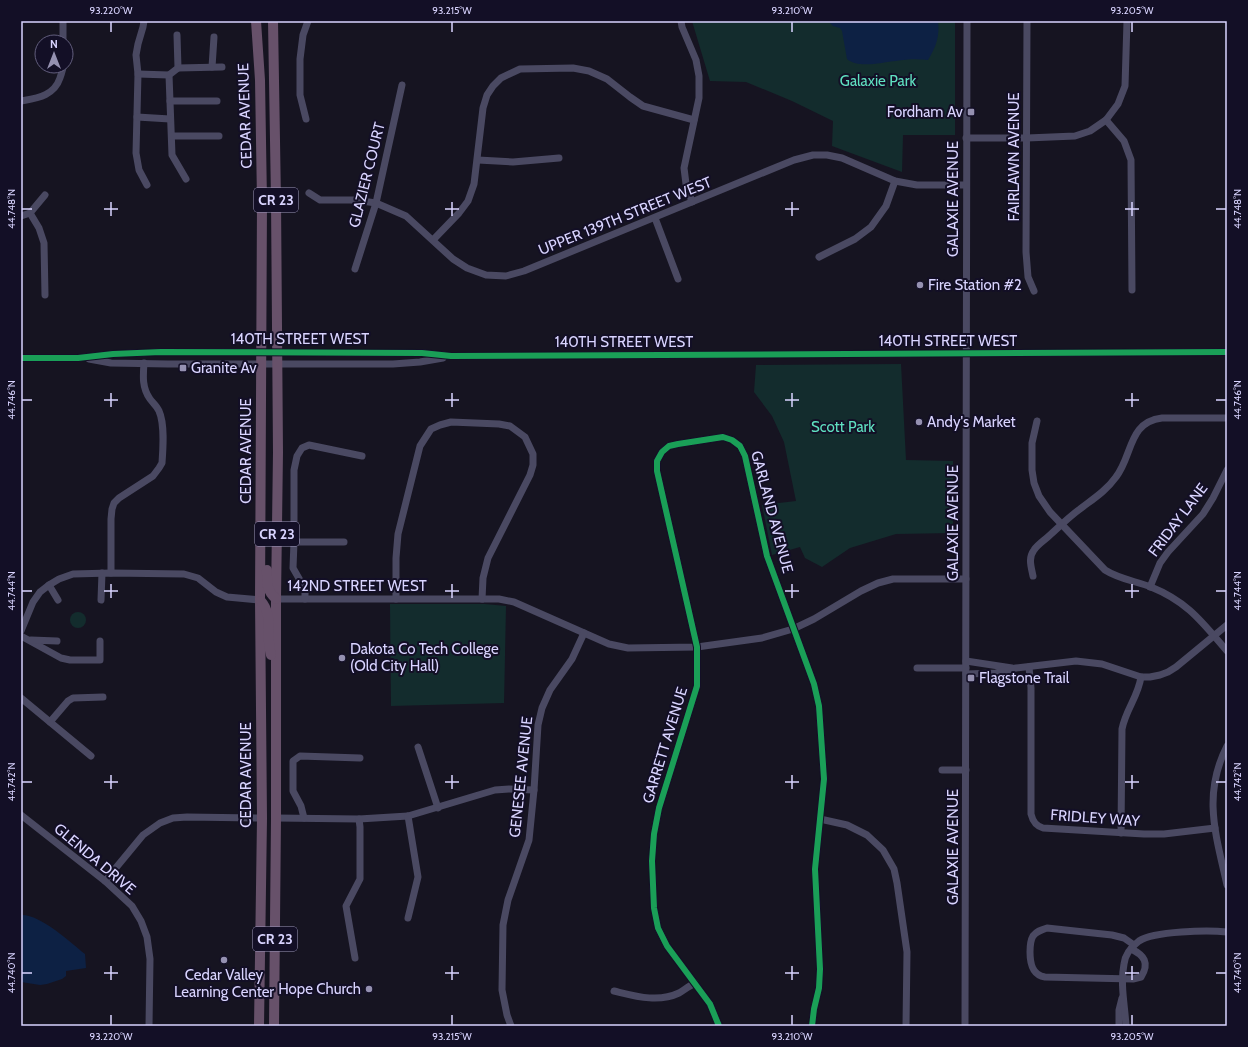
<svg xmlns="http://www.w3.org/2000/svg" width="1248" height="1047" font-family="Cabin,sans-serif">
<style>
.green{fill:#132c2d}
.water{fill:#0d2144}
.lines{fill:none;stroke-linecap:round;stroke-linejoin:round}
.minor{stroke:#4a4962;stroke-width:7}
.highway{stroke:#67516a;stroke-width:10}
.cycleway-casing{stroke:#130f26;stroke-width:8}
.cycleway{stroke:#1a9f57;stroke-width:6}
.ticks{fill:none;stroke:#d9d4ff;stroke-width:1.5}
.poi-dot{fill:#9591b1;stroke:#130f26;stroke-width:1.5}
.labels{text-anchor:middle;stroke-width:4;stroke-linejoin:round;paint-order:stroke}
.shield{fill:#130f26;stroke:#9e99be;stroke-width:1}
.shield-label{font-size:14px;font-weight:bold;fill:#d9d4ff}
.park-label{font-size:15px;fill:#5fe0c0;stroke:#130f26}
.poi-label{font-size:15px;fill:#d9d4ff;stroke:#130f26;text-anchor:start}
.street-label{font-size:15px;fill:#d9d4ff;stroke:#130f26}
.neatline{fill:none;stroke:#d9d4ff;stroke-width:1.5}
.ticks-label{font-size:10px;text-anchor:middle;fill:#d9d4ff}
</style>
<rect width="100%" height="100%" fill="#161421"/>
<g class="green">
<polygon points="692,21 955,21 955,135 903,135 902,172 832,146 833,121 792,101 746,82 710,81"/>
<polygon points="901,364 906,460 953,461 953,533 896,534 850,548 822,567 805,558 800,547 772,555 762,505 796,501 784,442 772,416 754,392 756,365"/>
<polygon points="390,604 485,604 506,606 504,703 391,706"/>
<circle cx="78" cy="620" r="8"/>
</g>
<g class="water">
<path d="M830,21H938C940,36 936,47 928,60C918,59 907,59 896,61C882,62 859,69 847,59L842,31L840,28L833,26L830,23Z"/>
<path d="M21,915C40,914 70,942 85,954L86,968L66,971V976L62,979L47,984L40,985L21,982Z"/>
</g>
<g class="lines">
<g class="minor">
<polyline points="144,21 143,27 138,44 136,55 138,74 136,153 139,170 147,185"/>
<polyline points="681,21 682,27 696,60 699,76 699,98 684,168 686,184 692,202"/>
<polyline points="1027,21 1026,252 1028,277 1034,291"/>
<polyline points="177,35 178,68 169,75 172,155 186,179"/>
<polyline points="63,42 63,21"/>
<polyline points="212,67 214,37"/>
<polyline points="178,68 222,67"/>
<polyline points="138,74 169,75"/>
<path d="M21,101C37,98 54,96 60,78C61,74 63,71 63,66"/>
<polyline points="170,101 217,101"/>
<polyline points="137,117 170,119"/>
<polyline points="306,119 300,95 300,59 303,35 308,21"/>
<polyline points="1106,120 1124,141 1131,160 1132,290"/>
<polyline points="172,136 219,136"/>
<polyline points="966,138 1027,138 1075,136 1090,131 1106,120 1118,104 1125,86 1127,21"/>
<polyline points="478,160 513,162 559,158"/>
<polyline points="309,193 320,200 355,200 376,203 406,216 453,259 467,268 486,275 506,276 524,271 794,160 813,155 827,155 842,158 895,181 917,185 966,185"/>
<polyline points="30,213 39,228 44,243 45,295"/>
<polyline points="21,216 30,213 45,195"/>
<polyline points="655,218 678,279"/>
<polyline points="433,240 459,213 468,201 474,184 483,108 487,95 493,86 501,78 520,69 573,68 589,71 607,79 630,97 643,106 694,120"/>
<polyline points="819,257 855,239 871,227 886,206 895,181"/>
<polyline points="355,269 376,203 402,85"/>
<polyline points="21,358 78,358 113,354 161,352 422,353 451,356 1227,352"/>
<polyline points="89,359 111,363 168,364 393,364 420,362 443,358"/>
<path d="M1037,421L1032,443V470L1034,483L1039,496L1050,512L1105,570C1119,579 1135,581 1151,587C1188,602 1202,622 1227,651"/>
<polyline points="294,542 344,542"/>
<path d="M111,573V519L112,509L114,503L119,498L153,476L159,468L162,463C163,449 165,424 159,411C157,406 153,403 150,399C142,388 143,376 144,363"/>
<path d="M1033,576C1031,566 1028,558 1034,550C1038,544 1045,540 1050,535C1060,526 1069,517 1080,509C1093,499 1106,491 1116,477C1133,455 1128,422 1162,418H1227"/>
<polyline points="49,585 58,600"/>
<polyline points="1150,587 1160,563 1168,552 1203,514 1213,498 1227,470"/>
<polyline points="276,599 499,599 514,602 609,644 628,648 697,647 762,638 793,629 814,619 861,591 878,583 893,579 966,579"/>
<polyline points="305,599 305,589 293,568 294,542 294,470 297,456 302,448 309,445 362,456"/>
<polyline points="396,599 396,558 398,534 420,446 431,429 440,425 451,422 499,424 510,426 525,437 533,454 533,465 530,475 488,558 483,578 482,599"/>
<polyline points="101,600 102,573"/>
<polyline points="21,631 33,602 40,592 49,585 59,579 73,574 111,573 184,574 198,578 216,592 227,597 260,600"/>
<polyline points="21,636 61,658 70,660 100,660 100,641"/>
<polyline points="31,640 57,641"/>
<polyline points="966,661 1012,668"/>
<path d="M1029,667L1031,688V814C1033,822 1036,826 1043,828L1144,834H1164L1215,828"/>
<polyline points="917,668 966,668"/>
<polyline points="966,674 996,673 1016,668 1076,661 1102,664 1141,677 1150,677 1160,675 1168,672 1176,667 1227,625"/>
<polyline points="21,698 91,756"/>
<polyline points="50,722 68,701 73,698 103,697"/>
<path d="M1227,746C1202,795 1216,835 1227,885"/>
<polyline points="418,747 438,808"/>
<polyline points="942,770 966,770"/>
<polyline points="21,815 105,881 132,906 141,921 147,937 150,959 149,1026"/>
<polyline points="276,818 359,819 408,816 495,790 509,789 534,790"/>
<polyline points="304,818 301,806 293,791 293,761 300,756 360,758"/>
<polyline points="820,819 847,825 867,835 883,850 894,869 897,883 907,952 906,1026"/>
<path d="M1121,833L1122,729C1126,709 1138,697 1141,677"/>
<polyline points="105,881 143,835 160,823 173,818 187,817 262,818"/>
<polyline points="408,918 418,877 408,816"/>
<path d="M1131,949C1144,955 1150,963 1141,977L1133,979L1045,977C1032,975 1030,963 1030,952C1030,947 1030,941 1033,936C1037,931 1041,930 1047,928L1112,935L1124,938L1134,945"/>
<polyline points="355,958 346,906 360,879 360,827 359,819"/>
<path d="M614,991C635,996 658,1003 679,993C684,990 689,986 695,983"/>
<polyline points="511,1026 507,1015 502,990 503,925 508,900 529,840 534,790 538,725 542,708 550,690 572,659 584,633"/>
<polyline points="719,1026 710,1004 667,946 658,928 654,908 652,861 654,834 659,808 697,686 697,647 657,471 657,461 662,452 669,446 678,444 723,437 732,440 740,446 745,456 767,556 814,684 819,706 824,779 815,869 820,969 819,988 814,1009 812,1026"/>
<polyline points="965,1026 967,21"/>
<polyline points="1119,1026 1119,1010 1122,998"/>
<path d="M1126,1026C1125,1006 1120,985 1124,964C1125,955 1131,947 1139,941C1154,931 1208,930 1227,932"/>
</g>
<g class="highway">
<polyline points="256,21 260,80 262,201 260,600 262,818 259,1026"/>
<polyline points="273,21 276,200 278,452 276,599 276,818 274,1026"/>
<path d="M267,570C267,583 266,590 276,599"/>
<path d="M261,601C271,612 268,628 269,642C269,646 270,651 271,655"/>
</g>
<defs>
<g id="cycleway">
<polyline points="21,358 78,358 113,354 161,352 422,353 451,356 1227,352"/>
<polyline points="719,1026 710,1004 667,946 658,928 654,908 652,861 654,834 659,808 697,686 697,647 657,471 657,461 662,452 669,446 678,444 723,437 732,440 740,446 745,456 767,556 814,684 819,706 824,779 815,869 820,969 819,988 814,1009 812,1026"/>
</g>
</defs>
<use href="#cycleway" class="cycleway-casing"/>
<use href="#cycleway" class="cycleway"/>
</g>
<path class="ticks" d="M111,22V32M452,22V32M792,22V32M1132,22V32M111,202V216M452,202V216M792,202V216M1132,202V216M22,209H32M104,209H118M445,209H459M785,209H799M1125,209H1139M1216,209H1226M111,393V407M452,393V407M792,393V407M1132,393V407M22,400H32M104,400H118M445,400H459M785,400H799M1125,400H1139M1216,400H1226M111,584V598M452,584V598M792,584V598M1132,584V598M22,591H32M104,591H118M445,591H459M785,591H799M1125,591H1139M1216,591H1226M111,775V789M452,775V789M792,775V789M1132,775V789M22,782H32M104,782H118M445,782H459M785,782H799M1125,782H1139M1216,782H1226M111,966V980M452,966V980M792,966V980M1132,966V980M22,973H32M104,973H118M445,973H459M785,973H799M1125,973H1139M1216,973H1226M111,1015V1025M452,1015V1025M792,1015V1025M1132,1015V1025"/>
<g class="poi-dot">
<rect x="967" y="108" width="8" height="8" rx="2"/>
<circle cx="920" cy="285" r="4"/>
<rect x="179" y="364" width="8" height="8" rx="2"/>
<circle cx="919" cy="422" r="4"/>
<circle cx="342" cy="658" r="4"/>
<rect x="967" y="674" width="8" height="8" rx="2"/>
<circle cx="224" cy="960" r="4"/>
<circle cx="369" cy="989" r="4"/>
</g>
<g class="labels">
<g class="shield">
<rect x="254" y="188" width="44" height="24" rx="3"/>
<rect x="255" y="522" width="44" height="24" rx="3"/>
<rect x="253" y="927" width="44" height="24" rx="3"/>
</g>
<g class="shield-label">
<text x="276" y="205">CR 23</text>
<text x="277" y="539">CR 23</text>
<text x="275" y="944">CR 23</text>
</g>
<g class="park-label">
<text x="878" y="86">Galaxie Park</text>
<text x="843" y="432">Scott Park</text>
</g>
<g class="poi-label">
<text x="963" y="117" text-anchor="end">Fordham Av</text>
<text x="928" y="290">Fire Station #2</text>
<text x="191" y="373">Granite Av</text>
<text x="927" y="427">Andy's Market</text>
<text x="350" y="654">Dakota Co Tech College<tspan x="350" dy="17">(Old City Hall)</tspan></text>
<text x="979" y="683">Flagstone Trail</text>
<text x="224" y="980" text-anchor="middle">Cedar Valley<tspan x="224" dy="17">Learning Center</tspan></text>
<text x="361" y="994" text-anchor="end">Hope Church</text>
</g>
<g class="street-label">
<text transform="translate(245 116) rotate(-92)" y="5">CEDAR AVENUE</text>
<text transform="translate(1014 157) rotate(-90)" y="5">FAIRLAWN AVENUE</text>
<text transform="translate(367 175) rotate(-76)" y="5">GLAZIER COURT</text>
<text transform="translate(953 199) rotate(-90)" y="5">GALAXIE AVENUE</text>
<text transform="translate(625 216) rotate(-22)" y="5">UPPER 139TH STREET WEST</text>
<text x="300" y="344">140TH STREET WEST</text>
<text x="948" y="346">140TH STREET WEST</text>
<text x="624" y="347">140TH STREET WEST</text>
<text transform="translate(246 451) rotate(-90)" y="5">CEDAR AVENUE</text>
<text transform="translate(772 512) rotate(75)" y="5">GARLAND AVENUE</text>
<text transform="translate(1178 520) rotate(-53)" y="5">FRIDAY LANE</text>
<text transform="translate(953 523) rotate(-90)" y="5">GALAXIE AVENUE</text>
<text x="357" y="591">142ND STREET WEST</text>
<text transform="translate(665 745) rotate(-73)" y="5">GARRETT AVENUE</text>
<text transform="translate(246 775) rotate(-90)" y="5">CEDAR AVENUE</text>
<text transform="translate(521 777) rotate(-84)" y="5">GENESEE AVENUE</text>
<text transform="translate(1095 818) rotate(4)" y="5">FRIDLEY WAY</text>
<text transform="translate(953 847) rotate(-90)" y="5">GALAXIE AVENUE</text>
<text transform="translate(95 859) rotate(40)" y="5">GLENDA DRIVE</text>
</g>
</g>
<rect width="1248" height="1047" fill="none" stroke="#130f26" stroke-width="44"/>
<g transform="translate(54 54)"><circle r="19" fill="#130f26" stroke="#625e7d"/>
<path d="M0-3L7 15L0 10L-7 15Z" fill="#9591b1"/>
<text y="-6" font-size="11" font-weight="bold" text-anchor="middle" fill="#d9d4ff">N</text>
</g>
<rect x="22" y="22" width="1204" height="1003" class="neatline"/>
<g class="ticks-label">
<text x="111" y="14">93.220°W</text>
<text x="452" y="14">93.215°W</text>
<text x="792" y="14">93.210°W</text>
<text x="1132" y="14">93.205°W</text>
<text transform="translate(11 209) rotate(-90)" y="4">44.748°N</text>
<text transform="translate(1237 209) rotate(-90)" y="4">44.748°N</text>
<text transform="translate(11 400) rotate(-90)" y="4">44.746°N</text>
<text transform="translate(1237 400) rotate(-90)" y="4">44.746°N</text>
<text transform="translate(11 591) rotate(-90)" y="4">44.744°N</text>
<text transform="translate(1237 591) rotate(-90)" y="4">44.744°N</text>
<text transform="translate(11 782) rotate(-90)" y="4">44.742°N</text>
<text transform="translate(1237 782) rotate(-90)" y="4">44.742°N</text>
<text transform="translate(11 973) rotate(-90)" y="4">44.740°N</text>
<text transform="translate(1237 973) rotate(-90)" y="4">44.740°N</text>
<text x="111" y="1040">93.220°W</text>
<text x="452" y="1040">93.215°W</text>
<text x="792" y="1040">93.210°W</text>
<text x="1132" y="1040">93.205°W</text>
</g>
</svg>
